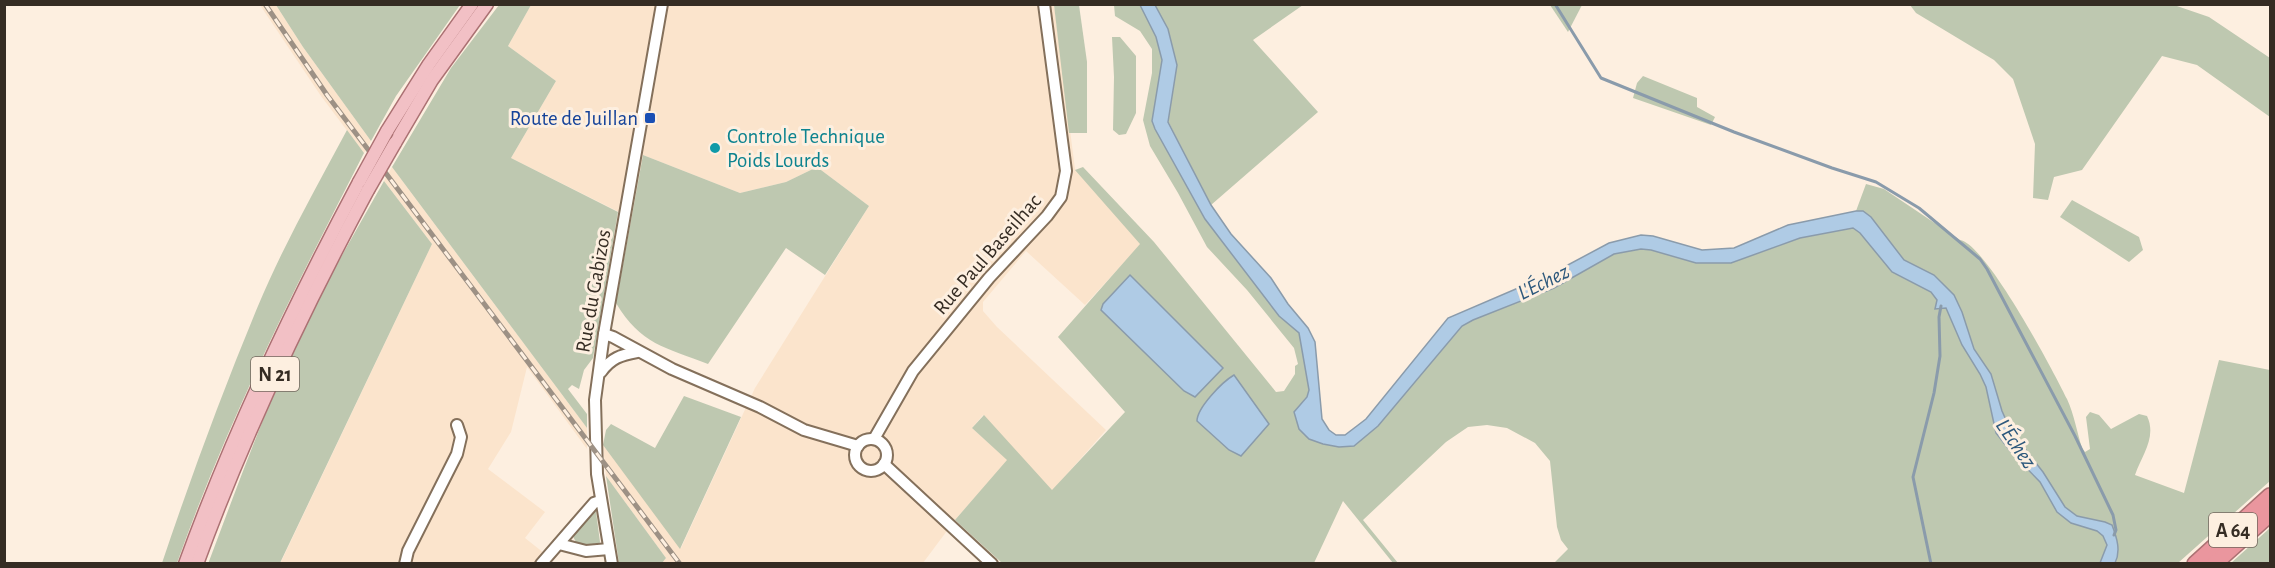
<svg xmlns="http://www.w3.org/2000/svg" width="2275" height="568" font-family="'Alegreya Sans',sans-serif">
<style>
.built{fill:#fbe4cc}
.green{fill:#bec8b0}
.water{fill:#afcbe5;stroke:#8a9bab;stroke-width:1.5}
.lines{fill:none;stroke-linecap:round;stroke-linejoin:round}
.stream{stroke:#8a9bab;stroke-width:3}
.minor-casing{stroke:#84705b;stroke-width:14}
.major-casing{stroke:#ab7173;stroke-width:15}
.highway-casing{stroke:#ab7173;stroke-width:18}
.minor{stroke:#fff;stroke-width:10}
.major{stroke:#f2c0c5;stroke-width:12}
.highway{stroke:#ea969e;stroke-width:15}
.rail-casing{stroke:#9d9185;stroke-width:5}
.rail{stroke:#fdefe0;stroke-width:3;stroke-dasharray:9;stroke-linecap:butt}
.major-bridge-casing{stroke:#ab7173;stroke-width:15;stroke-linecap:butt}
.major-bridge{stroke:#f2c0c5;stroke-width:12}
.transit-dot{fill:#1a4fb4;stroke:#fdefe0;stroke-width:2}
.culture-dot{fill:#0f9aa8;stroke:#fdefe0;stroke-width:2}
.labels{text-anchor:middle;stroke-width:6;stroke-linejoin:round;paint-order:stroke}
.shield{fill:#fdefe0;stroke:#71665c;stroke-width:1.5}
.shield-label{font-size:20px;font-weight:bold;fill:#352c23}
.transit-label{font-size:21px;fill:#164399;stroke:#fdefe0;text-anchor:end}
.culture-label{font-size:21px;fill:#0d838f;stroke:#fdefe0;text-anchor:start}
.street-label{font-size:21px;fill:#352c23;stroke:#fdefe0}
.water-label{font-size:22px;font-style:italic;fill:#2d587c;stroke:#fdefe0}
</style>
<rect width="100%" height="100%" fill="#fdefe0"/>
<g class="built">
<polygon points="260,5 276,5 303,47 371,141 364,153 321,96"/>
<polygon points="531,5 1054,5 1075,169 1141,244 1085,305 1026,251 983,302 983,311 997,327 1106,430 1052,491 983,415 972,428 1008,460 955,520 923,563 662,563 666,558 606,476 603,445 681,548 755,388 869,206 817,167 786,182 740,193 643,155 631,218 511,158 556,81 508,46"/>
<polygon points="392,167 587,428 587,449 527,367 511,432 488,469 545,512 525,538 549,557 542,563 280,564 432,244 384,181"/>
</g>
<g class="green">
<polygon points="1140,4 1156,37 1162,60 1152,122 1155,129 1205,219 1279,316 1299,333 1302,339 1309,390 1307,397 1294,412 1354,446 1378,426 1462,326 1473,320 1554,288 1614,254 1641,249 1651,250 1696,263 1731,263 1800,238 1853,228 1860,233 1892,272 1931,292 1946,307 1962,345 1980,374 1986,387 1996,433 2040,482 2046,493 2071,523 2097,531 2103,536 2107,545 2100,564 1554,563 1568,549 1561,540 1557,527 1550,461 1535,443 1507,428 1487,425 1468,427 1446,442 1363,520 1398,563 1393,563 1343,501 1314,563 1002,563 955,520 1007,460 972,428 984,415 1052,490 1125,412 1058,337 1140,244 1075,170 1083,167 1154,242 1276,392 1284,391 1295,374 1295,366 1298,364 1294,348 1247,290 1207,247 1178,193 1150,146 1143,120 1152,73 1152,49 1140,31 1115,16 1114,5"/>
<polygon points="276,5 460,5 396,96 371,141 303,47"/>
<polygon points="499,5 531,5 508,46 556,81 511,158 618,212 593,358 584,370 579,389 572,385 568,389 587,414 587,428 392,167 451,68"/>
<polygon points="1054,5 1079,5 1087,62 1087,133 1069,133"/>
<polygon points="1155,5 1303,5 1253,40 1318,112 1211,205 1168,121 1177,65 1168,29"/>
<polygon points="1550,5 1582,5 1568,32"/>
<polygon points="1910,5 2174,5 2209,17 2270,58 2270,117 2197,65 2162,56 2082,170 2054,177 2048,200 2033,198 2035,144 2013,79 1994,60 1916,13"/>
<polygon points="1112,37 1120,37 1136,56 1136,113 1126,134 1119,135 1113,130 1114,77"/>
<polygon points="1643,76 1697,98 1697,107 1715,117 1711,125 1633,98 1637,83"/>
<path d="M347,130L364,153C295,287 227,422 177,563H162C191,477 223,390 258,306C283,246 316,188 347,130Z"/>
<path d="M643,155L740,193L786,182L817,167L869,206L825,275L786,248L708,364C665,347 641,345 616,303Z"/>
<path d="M384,181L432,244L280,563L208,564C234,495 259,426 289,359C316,298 351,240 384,181Z"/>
<path d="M1866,184L1884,189L1960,240C1986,244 2054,372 2067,399C2074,414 2077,432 2082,448L2085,452L2090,449L2086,417L2090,412L2099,415L2111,429L2139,414L2147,416C2157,437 2142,455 2135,475L2184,493L2219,360L2270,370V481L2178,563H2115C2121,552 2117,537 2112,525L2105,522L2077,516L2065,507L2043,472L2011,431L2002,411L1991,374L1974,349L1954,295L1934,275L1904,260L1863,211H1856Z"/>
<polygon points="2072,200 2139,237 2143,250 2129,262 2060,217"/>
<polygon points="684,396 741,417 680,549 603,445 606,430 611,424 655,448"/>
<polygon points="606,476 666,558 662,563 619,563"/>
<path d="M594,511L596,512L600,542L599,544C588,546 576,549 573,535Z"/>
<polygon points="2270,528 2270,563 2231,563"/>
</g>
<g class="water">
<path d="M1140,5H1155L1168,29L1177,65L1168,122L1211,205L1231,234L1271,278L1288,304L1308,328L1315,342L1322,419L1329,430L1336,435H1345L1366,419L1448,318L1551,274L1609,243L1641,235L1653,236L1702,250L1734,248L1788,225L1856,211H1863L1871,217L1904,260L1934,275L1954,295L1962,312L1974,349L1991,374L2002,411L2011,431L2043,472L2065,507L2077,516L2105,522L2112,525C2117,538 2121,551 2115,563H2100L2107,545L2103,536L2097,531L2071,523L2057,512L2040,482L2011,452L1996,433L1986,387L1980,374L1962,345L1946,308L1935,309L1937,300L1931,292L1892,272L1860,233L1853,228L1800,238L1731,263H1696L1651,250L1641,249L1614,254L1554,288L1473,320L1462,326L1378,426L1354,446L1339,447L1323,444L1309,439L1299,429L1294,412L1307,397L1309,390L1299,333L1279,316L1205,219L1155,129L1152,121L1162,60L1156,37Z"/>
<polygon points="1130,275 1223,368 1195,397 1184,391 1101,310 1103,304"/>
<path d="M1234,375L1269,424L1241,456L1229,450L1197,421C1197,408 1222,382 1234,375Z"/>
</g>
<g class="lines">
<g class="stream">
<polyline points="1555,4 1601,78 1734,132 1832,168 1876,182 1919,208 1980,259 1987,269 2075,436 2113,515 2116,530 2114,535"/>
<polyline points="1931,564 1913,477 1934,393 1940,356 1939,317 1941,306"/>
</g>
<defs>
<g id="minor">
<polyline points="604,334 613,337 672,369 760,407 804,430 858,446"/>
<path d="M601,372C611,358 621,355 637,352"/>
<polyline points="874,439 913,371 989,278 1047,216 1061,197 1066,171 1044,4"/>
<circle cx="871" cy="455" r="16"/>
<polyline points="884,464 992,564"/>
<polyline points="559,544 586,551 609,549"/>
<polyline points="405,564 408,551 457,454 461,437 457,425"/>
<polyline points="541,564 594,503 600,501"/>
<polyline points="612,564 597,474 595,400 604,334 662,4"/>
</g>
<g id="major">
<polyline points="387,131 429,64 472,4"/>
<polyline points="395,143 432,80 487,4"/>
<path d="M185,564C233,432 293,306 359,182"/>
<path d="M197,564C244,435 303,311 368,190"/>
</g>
<g id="highway">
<polyline points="2195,564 2270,496"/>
<polyline points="2214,564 2270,514"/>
</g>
</defs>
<use href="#minor" class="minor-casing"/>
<use href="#major" class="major-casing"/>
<use href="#highway" class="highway-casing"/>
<use href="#minor" class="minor"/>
<use href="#major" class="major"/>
<use href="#highway" class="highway"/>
<defs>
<polyline id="rail" points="265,4 327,95 680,564"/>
</defs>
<use href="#rail" class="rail-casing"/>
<use href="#rail" class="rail"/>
<defs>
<g id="major-bridge">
<polyline points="359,182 387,131"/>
<polyline points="368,190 395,143"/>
</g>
</defs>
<use href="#major-bridge" class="major-bridge-casing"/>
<use href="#major-bridge" class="major-bridge"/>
</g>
<rect class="transit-dot" x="644" y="112" width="12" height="12" rx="3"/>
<circle class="culture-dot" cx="715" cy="148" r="6"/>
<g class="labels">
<g class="shield">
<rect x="251" y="357" width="48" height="34" rx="4.5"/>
<rect x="2209" y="513" width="48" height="34" rx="4.5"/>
</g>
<g class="shield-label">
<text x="275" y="381">N 21</text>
<text x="2233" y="537">A 64</text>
</g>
<g class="transit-label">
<text x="638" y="125">Route de Juillan</text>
</g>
<g class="culture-label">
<text x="727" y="143">Controle Technique<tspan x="727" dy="24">Poids Lourds</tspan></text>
</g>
<g class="street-label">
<text transform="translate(987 254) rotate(-49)" y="7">Rue Paul Baseilhac</text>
<text transform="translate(593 291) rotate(-80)" y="7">Rue du Gabizos</text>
</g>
<g class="water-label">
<text transform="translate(1543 281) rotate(-26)" y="8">L'Échez</text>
<text transform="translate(2017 443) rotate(56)" y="8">L'Échez</text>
</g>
</g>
<rect width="2275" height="568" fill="none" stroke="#352c23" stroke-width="12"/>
</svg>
